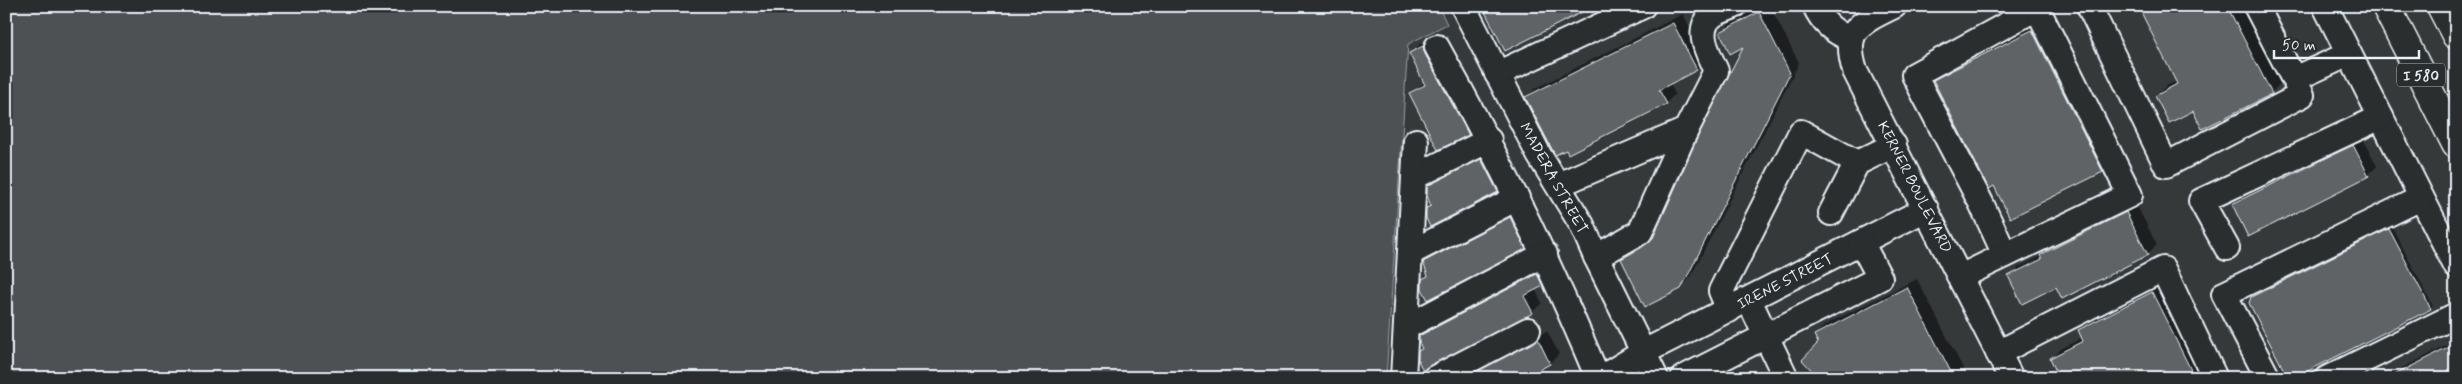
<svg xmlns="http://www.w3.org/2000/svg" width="2462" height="384" font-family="Mynerve,sans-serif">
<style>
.green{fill:#4d5152;stroke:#9aa1a5}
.shadow{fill:#0007}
.building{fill:#5f6365;stroke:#e8f1f8}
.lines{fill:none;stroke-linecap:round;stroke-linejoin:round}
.minor-casing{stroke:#e8f1f8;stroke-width:28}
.highway-casing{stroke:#e8f1f8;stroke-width:31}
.minor{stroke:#2a2d2e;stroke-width:24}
.highway{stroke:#2a2d2e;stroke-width:28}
.labels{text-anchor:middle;stroke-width:4.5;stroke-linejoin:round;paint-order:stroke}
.shield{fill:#2a2d2e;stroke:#afb6bb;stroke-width:1}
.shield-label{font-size:14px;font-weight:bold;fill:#e8f1f8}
.street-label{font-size:15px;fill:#e8f1f8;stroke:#2a2d2e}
</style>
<rect width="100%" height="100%" fill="#35393a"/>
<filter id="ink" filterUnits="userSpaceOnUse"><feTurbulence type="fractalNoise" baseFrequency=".02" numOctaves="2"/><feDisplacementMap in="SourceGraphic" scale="10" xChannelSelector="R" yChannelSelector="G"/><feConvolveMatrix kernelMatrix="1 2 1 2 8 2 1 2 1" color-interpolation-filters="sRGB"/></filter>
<g filter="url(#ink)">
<polygon class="green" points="6,6 1438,6 1447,24 1408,44 1386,378 6,378"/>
<g class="shadow">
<polygon points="1764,6 1770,6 1799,63 1690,278 1680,288 1622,259 1632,250 1654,237 1746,44 1721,32 1731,23"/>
<polygon points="2139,6 2241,6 2281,83 2271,93 2202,128 2193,110 2156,96 2166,86 2177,81"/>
<polygon points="1683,14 1706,60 1696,69 1670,83 1675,94 1666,103 1566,148 1526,97 1536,88"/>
<polygon points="2041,22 2111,162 2102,171 1995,184 1934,81 1944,71"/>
<polygon points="1433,38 1478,124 1468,134 1411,93 1425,82 1411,54 1420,44"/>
<polygon points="2362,137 2377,166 2368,175 2233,204 2243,195"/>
<polygon points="1491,150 1507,182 1497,191 1427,209 1432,204 1428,187 1438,177"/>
<polygon points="2136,204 2157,245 2147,254 2056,286 2010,277 2019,267 2042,256 2051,246"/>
<polygon points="1520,208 1534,238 1525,248 1423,280 1429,274 1425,262 1434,252"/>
<polygon points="2392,227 2433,306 2291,378 2252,297"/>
<polygon points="1547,265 1552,276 1535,289 1542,303 1532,312 1419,352 1423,348 1420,336 1430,326"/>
<polygon points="1917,279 1968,378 1812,378 1809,375 1813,370 1819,343 1815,335 1825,325"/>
<polygon points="2162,284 2205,369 2195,378 2061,378 2051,358 2061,349 2083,337 2079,330 2089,320"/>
<polygon points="1547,331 1559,354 1550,363 1521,378 1456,378"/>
<polygon points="2456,341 2456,378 2382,378"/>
</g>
<g class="building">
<polygon points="1482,6 1594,6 1505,51"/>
<polygon points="2138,6 2227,6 2272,94 2202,129 2193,111 2169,123 2155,96 2177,84"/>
<polygon points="1759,12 1790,73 1681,289 1645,307 1621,259 1641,248 1653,238 1698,136 1743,47 1730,54 1720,32"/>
<polygon points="1673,23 1697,70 1659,90 1667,104 1568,154 1566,150 1555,155 1525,97"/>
<polygon points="2032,30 2103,172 2010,218 1994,186 1989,189 1933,80"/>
<polygon points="1423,46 1425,54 1469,135 1438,150 1409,93 1425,85 1409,53"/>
<polygon points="2353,145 2369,176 2248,237 2232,204"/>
<polygon points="1481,159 1498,192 1430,227 1426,218 1426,208 1431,206 1427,196 1427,186"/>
<polygon points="2126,212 2148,255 2062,299 2056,287 2022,304 2008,276 2042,259 2040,255"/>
<polygon points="1510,217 1526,249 1428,300 1422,289 1422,279 1428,276 1423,262"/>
<polygon points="2389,229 2431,309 2294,378 2288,378 2249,303 2251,297"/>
<polygon points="1537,274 1543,286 1524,296 1533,313 1429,366 1423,371 1418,360 1418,351 1422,349 1419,342 1419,336"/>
<polygon points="1907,287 1954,378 1819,378 1802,360 1818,343 1814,335"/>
<polygon points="2152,292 2195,378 2059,378 2050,358 2083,341 2078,330"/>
<polygon points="1538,339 1550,364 1524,378 1465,378"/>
<polygon points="2456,344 2456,378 2388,378"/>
</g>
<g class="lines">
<defs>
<g id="minor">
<polyline points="1463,6 1539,155 1582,225 1596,257 1656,378"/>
<path d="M1815,6C1823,23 1833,32 1851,39"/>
<path d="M1894,6C1860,23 1842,29 1855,71L2011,378"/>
<polyline points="2089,6 2166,165 2302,95 2256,6"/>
<polyline points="2325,6 2456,266"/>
<path d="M1437,47C1498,156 1550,263 1598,378"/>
<polyline points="1497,74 1643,6"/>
<polyline points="2294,79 2349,54"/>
<polyline points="1414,177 1489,140"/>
<path d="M1558,185L1686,130L1716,71C1709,55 1694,30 1712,16C1718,11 1728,9 1734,6"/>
<polyline points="1831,213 1857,163 1894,145"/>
<polyline points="2227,248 2201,201 2381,117"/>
<polyline points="1410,253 1517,198"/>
<polyline points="2005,255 1981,203 1914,75 2037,8"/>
<polyline points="1596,257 1640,232 1686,130"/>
<polyline points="1960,277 2130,195 2036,6"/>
<polyline points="1749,300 1786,378"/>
<polyline points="1729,310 1721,291 1801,132 1857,163"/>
<polyline points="1406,327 1545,254"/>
<polyline points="1998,353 2163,269 2215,378"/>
<polyline points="1403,378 1416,141"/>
<polyline points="1435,378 1528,330"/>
<polyline points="1601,378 1644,352 1926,209"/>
<polyline points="1683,378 1880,278 1861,242"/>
<polyline points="2268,378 2224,294 2421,198"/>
<polyline points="2328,378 2456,315"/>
</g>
<g id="highway">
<polyline points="2386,6 2456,144"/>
<polyline points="2441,6 2456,35"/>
</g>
</defs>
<use href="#minor" class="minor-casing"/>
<use href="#highway" class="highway-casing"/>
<use href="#minor" class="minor"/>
<use href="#highway" class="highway"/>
</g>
</g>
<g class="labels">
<rect class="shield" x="2397" y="63.5" width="48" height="23" rx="4"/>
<g class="shield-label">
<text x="2421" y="80">I 580</text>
</g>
<g class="street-label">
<text transform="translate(1554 178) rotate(61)" y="5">MADERA STREET</text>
<text transform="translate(1915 187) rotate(63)" y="5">KERNER BOULEVARD</text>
<text transform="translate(1785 281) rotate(-27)" y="5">IRENE STREET</text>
</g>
</g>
<rect width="2462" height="384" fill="none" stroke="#2a2d2e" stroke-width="25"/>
<rect x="12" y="12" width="2437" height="359" fill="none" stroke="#e8f1f8" stroke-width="2" filter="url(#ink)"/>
<path d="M2274 50v8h145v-8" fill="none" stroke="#e8f1f8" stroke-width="2.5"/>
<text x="2282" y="50" font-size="15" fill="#e8f1f8" stroke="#2a2d2e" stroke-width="4" paint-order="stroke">50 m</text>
</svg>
